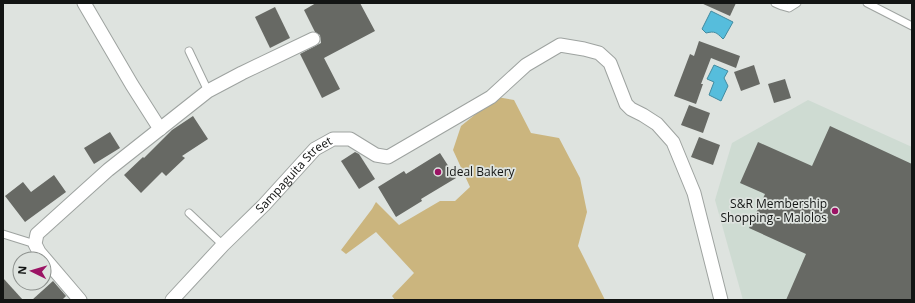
<svg xmlns="http://www.w3.org/2000/svg" width="915" height="303" font-family="'Open Sans',sans-serif">
<style>
.built{fill:#cedbd2}
.green{fill:#cbb57e}
.water{fill:#56bddc;stroke:#428ba0}
.building{fill:#676964}
.lines{fill:none;stroke-linecap:round;stroke-linejoin:round}
.lane-casing{stroke:#9ea3a0;stroke-width:9}
.street-casing{stroke:#9ea3a0;stroke-width:15}
.lane{stroke:#fff;stroke-width:7}
.street{stroke:#fff;stroke-width:13}
.poi-dot{fill:#9b1364;stroke:#dee3df;stroke-width:1.5}
.labels{text-anchor:middle;stroke-width:3.5;stroke-linejoin:round;paint-order:stroke}
.poi-label{font-size:12px;fill:#131514;stroke:#dee3df;text-anchor:start}
.street-label{font-size:12px;fill:#131514;stroke:#dee3df}
</style>
<rect width="100%" height="100%" fill="#dee3df"/>
<polygon class="built" points="808,100 912,147 912,300 743,300 715,200 732,143"/>
<polygon class="green" points="497,97 514,100 531,133 559,138 580,178 587,212 578,246 605,300 395,300 392,296 414,273 376,232 346,254 341,250 372,209 376,202 399,225 440,201 455,201 470,187 453,150 461,126"/>
<g class="water">
<path d="M711,11L733,22L724,38L723,39C716,32 715,31 706,33L702,29Z"/>
<polygon points="714,65 728,71 724,78 728,86 721,101 709,95 714,82 707,79"/>
</g>
<g class="building">
<polygon points="316,3 360,3 375,31 324,58 340,89 322,98 300,54 321,43 320,35 315,32 304,10"/>
<polygon points="701,3 736,3 730,16"/>
<polygon points="275,7 290,38 270,48 255,17"/>
<polygon points="699,41 740,56 736,68 711,58 701,84 703,84 696,104 674,96 690,54 694,56"/>
<polygon points="754,65 760,84 741,91 734,72"/>
<polygon points="785,79 791,98 774,103 768,84"/>
<polygon points="689,105 710,113 703,133 681,125"/>
<polygon points="193,116 208,139 182,156 185,158 166,176 162,172 141,193 124,175 143,157 144,158 172,130"/>
<polygon points="830,126 912,164 912,300 786,300 806,254 749,228 765,194 740,183 758,142 812,166"/>
<polygon points="110,132 120,148 94,164 84,148"/>
<polygon points="699,137 720,145 713,165 691,157"/>
<polygon points="355,152 359,154 375,179 359,189 341,161"/>
<polygon points="440,153 456,178 421,199 422,201 396,217 378,187 404,171 406,174"/>
<polygon points="54,175 66,192 25,222 5,196 23,182 31,192"/>
<polygon points="3,278 23,300 3,300"/>
<polygon points="53,281 66,296 62,300 32,300"/>
</g>
<g class="lines">
<defs>
<g id="lane">
<polyline points="775,3 782,6 789,8 797,3"/>
<polyline points="867,3 912,26"/>
<polyline points="189,51 208,91"/>
<polyline points="189,213 223,245"/>
<polyline points="3,234 35,244"/>
</g>
<g id="street">
<polyline points="84,3 132,85 160,129"/>
<polyline points="80,300 39,252 35,244 37,234 108,170 208,91 242,73 313,39"/>
<path id="s1" d="M172,300L223,245L264,205L315,149L333,139H350L376,155L388,157L491,97L526,65L560,45L584,49L599,53L610,63L626,104L631,109L643,115L657,124L673,142L694,193L721,300"/>
</g>
</defs>
<use href="#lane" class="lane-casing"/>
<use href="#street" class="street-casing"/>
<use href="#lane" class="lane"/>
<use href="#street" class="street"/>
</g>
<g class="poi-dot">
<circle cx="438" cy="172" r="4"/>
<circle cx="835" cy="211" r="4"/>
</g>
<g class="labels">
<g class="poi-label">
<text x="446" y="176">Ideal Bakery</text>
<text x="827" y="208" text-anchor="end">S&amp;R Membership<tspan x="827" dy="14">Shopping - Malolos</tspan></text>
</g>
<g class="street-label">
<text dy="4" stroke="none"><textPath href="#s1" startOffset="175">Sampaguita Street</textPath></text>
</g>
</g>
<rect width="915" height="303" fill="none" stroke="#131514" stroke-width="8"/>
<g transform="translate(32 271) rotate(275)"><circle r="19" fill="#dee3df" stroke="#8d918e"/>
<path d="M0-3L7 15L0 10L-7 15Z" fill="#9b1364"/>
<text y="-6" font-size="11" font-weight="bold" text-anchor="middle" fill="#131514">N</text>
</g>
</svg>
